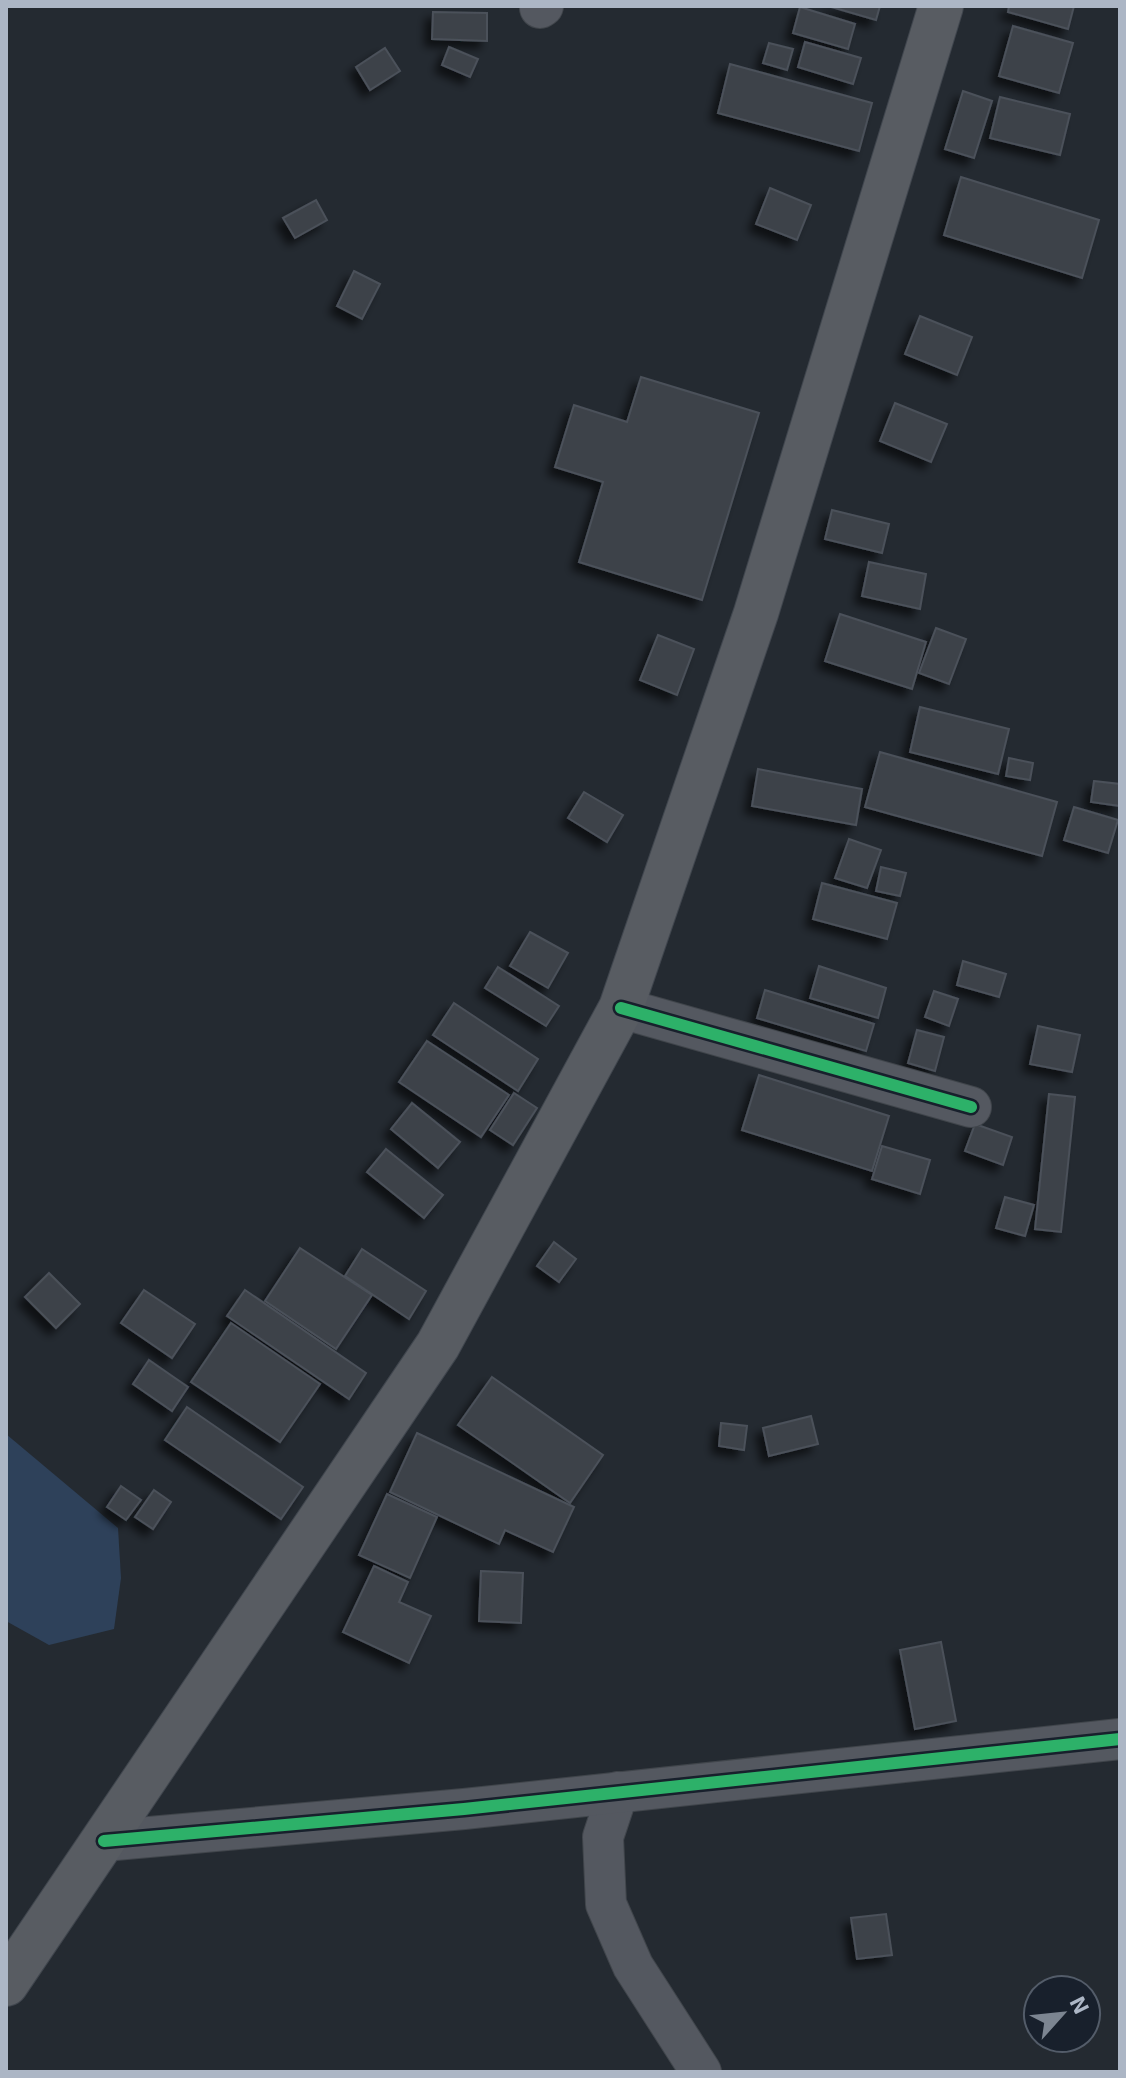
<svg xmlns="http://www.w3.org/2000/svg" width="1126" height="2078" font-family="'Exo 2',sans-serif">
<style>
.water{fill:#2e415a}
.building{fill:#3e434a;stroke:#4b515a;stroke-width:2;filter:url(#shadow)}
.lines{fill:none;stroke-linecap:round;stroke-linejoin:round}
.minor-casing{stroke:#40454b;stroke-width:42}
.trunk-casing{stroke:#40464e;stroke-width:46}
.minor{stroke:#545860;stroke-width:40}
.trunk{stroke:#585c62;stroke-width:44}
.cycleway-casing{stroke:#18202c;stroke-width:17}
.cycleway{stroke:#2db169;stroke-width:12}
</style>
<defs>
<filter id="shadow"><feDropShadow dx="-7" dy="7" stdDeviation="4" flood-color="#0009"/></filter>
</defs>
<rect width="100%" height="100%" fill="#242a31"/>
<polygon class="water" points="6,1434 118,1528 121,1578 114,1629 49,1645 6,1621"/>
<g class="building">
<polygon points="828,6 880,6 876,20"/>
<polygon points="1009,6 1074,6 1068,29 1008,12"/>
<polygon points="800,7 855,24 848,49 793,33"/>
<polygon points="433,12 487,13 487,41 432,39"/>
<polygon points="1013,26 1073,43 1059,93 999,76"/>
<polygon points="805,42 861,58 853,84 798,67"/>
<polygon points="769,43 793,49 787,70 763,63"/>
<polygon points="449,47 478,59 470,77 442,65"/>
<polygon points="385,48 400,71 370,90 356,67"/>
<polygon points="730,64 872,103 859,151 718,113"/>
<polygon points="963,91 992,101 974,158 945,149"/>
<polygon points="1000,97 1070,114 1060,155 990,138"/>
<polygon points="961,177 1099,220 1082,278 944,235"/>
<polygon points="770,188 811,205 797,240 756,224"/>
<polygon points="316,200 327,220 295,238 283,218"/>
<polygon points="354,271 380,284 362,319 337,306"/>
<polygon points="920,316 972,337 957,375 905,354"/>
<polygon points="641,377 759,413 702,600 579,562 603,482 555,467 574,405 627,422"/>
<polygon points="895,403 947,424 931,462 880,441"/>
<polygon points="832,510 889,524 882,553 825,539"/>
<polygon points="869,562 926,574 920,609 862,596"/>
<polygon points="840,614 926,642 912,689 825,661"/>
<polygon points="936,628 966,639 949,684 919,673"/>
<polygon points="658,635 694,649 677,695 640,680"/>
<polygon points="920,707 1009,729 998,774 910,752"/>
<polygon points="880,752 1057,802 1042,856 865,807"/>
<polygon points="1009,758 1033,763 1030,780 1006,776"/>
<polygon points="758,769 862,789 856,825 752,806"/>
<polygon points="1094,781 1120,784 1120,806 1091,802"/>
<polygon points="584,792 623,815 607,842 568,818"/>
<polygon points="1074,807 1118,820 1108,853 1064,840"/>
<polygon points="849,839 881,850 867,888 835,878"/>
<polygon points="881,867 906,873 900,896 876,891"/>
<polygon points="822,883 897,903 887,939 813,919"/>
<polygon points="530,932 568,953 548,988 510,966"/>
<polygon points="963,961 1006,974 999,997 957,985"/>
<polygon points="819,966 886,988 878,1018 810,998"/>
<polygon points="498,967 559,1006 546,1026 485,988"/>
<polygon points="765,990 874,1024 866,1051 757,1018"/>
<polygon points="934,991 958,999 949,1026 925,1017"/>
<polygon points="454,1003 538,1059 518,1091 433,1035"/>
<polygon points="1038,1026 1080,1035 1072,1072 1030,1064"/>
<polygon points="917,1030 944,1037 935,1071 908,1063"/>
<polygon points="427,1041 509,1095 481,1137 399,1082"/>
<polygon points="759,1075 889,1116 872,1171 742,1130"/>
<polygon points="514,1093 537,1108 513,1145 490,1130"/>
<polygon points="1049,1094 1075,1097 1061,1232 1035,1229"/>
<polygon points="412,1103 460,1142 438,1168 391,1129"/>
<polygon points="975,1124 1012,1137 1003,1165 965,1151"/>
<polygon points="882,1146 930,1160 920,1194 872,1179"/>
<polygon points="386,1149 443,1195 424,1218 367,1172"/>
<polygon points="1005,1197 1034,1205 1025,1236 996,1228"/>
<polygon points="554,1242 576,1259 559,1282 537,1266"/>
<polygon points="300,1248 372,1295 336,1349 265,1301"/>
<polygon points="362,1249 426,1291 409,1319 345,1276"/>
<polygon points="49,1273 80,1304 56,1328 25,1297"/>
<polygon points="144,1290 195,1324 172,1358 121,1323"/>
<polygon points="245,1290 366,1373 349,1399 227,1316"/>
<polygon points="231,1323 320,1384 280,1442 191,1382"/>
<polygon points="149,1360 188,1387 172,1411 133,1384"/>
<polygon points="492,1377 603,1455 570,1503 458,1425"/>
<polygon points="187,1407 303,1487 281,1519 165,1440"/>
<polygon points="811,1416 818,1444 769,1456 763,1428"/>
<polygon points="721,1423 747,1426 744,1450 719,1446"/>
<polygon points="417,1433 574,1507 553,1552 505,1530 499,1544 390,1492"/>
<polygon points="121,1486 141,1500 126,1520 107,1507"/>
<polygon points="154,1490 171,1502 153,1529 135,1517"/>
<polygon points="387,1494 437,1517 410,1578 359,1555"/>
<polygon points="374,1566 408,1582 399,1602 431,1616 409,1663 343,1632"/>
<polygon points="481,1571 523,1573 521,1623 479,1621"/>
<polygon points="941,1642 956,1721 915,1729 900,1650"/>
<polygon points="886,1914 892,1955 857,1959 851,1918"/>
</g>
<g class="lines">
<defs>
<g id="minor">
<polyline points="540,8 543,6"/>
<polyline points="621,1008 971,1107"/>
<polyline points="618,1792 603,1837 606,1904 633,1966 701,2072"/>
<polyline points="104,1841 464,1809 1120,1739"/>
</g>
<polyline id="trunk" points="6,1984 438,1345 621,1008 756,613 941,6"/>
</defs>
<use href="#minor" class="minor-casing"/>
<use href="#trunk" class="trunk-casing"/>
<use href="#minor" class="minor"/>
<use href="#trunk" class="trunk"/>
<defs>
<g id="cycleway">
<polyline points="621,1008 971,1107"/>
<polyline points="104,1841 464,1809 1120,1739"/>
</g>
</defs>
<use href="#cycleway" class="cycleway-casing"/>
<use href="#cycleway" class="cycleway"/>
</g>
<rect width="1126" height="2078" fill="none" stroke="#acb6c5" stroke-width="16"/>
<g transform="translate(1062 2014) rotate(63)"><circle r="38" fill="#18202c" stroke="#535c69" stroke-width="2"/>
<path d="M0-6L14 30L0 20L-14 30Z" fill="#7c8591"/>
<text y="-12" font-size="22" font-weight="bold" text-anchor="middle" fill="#acb6c5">N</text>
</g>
</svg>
